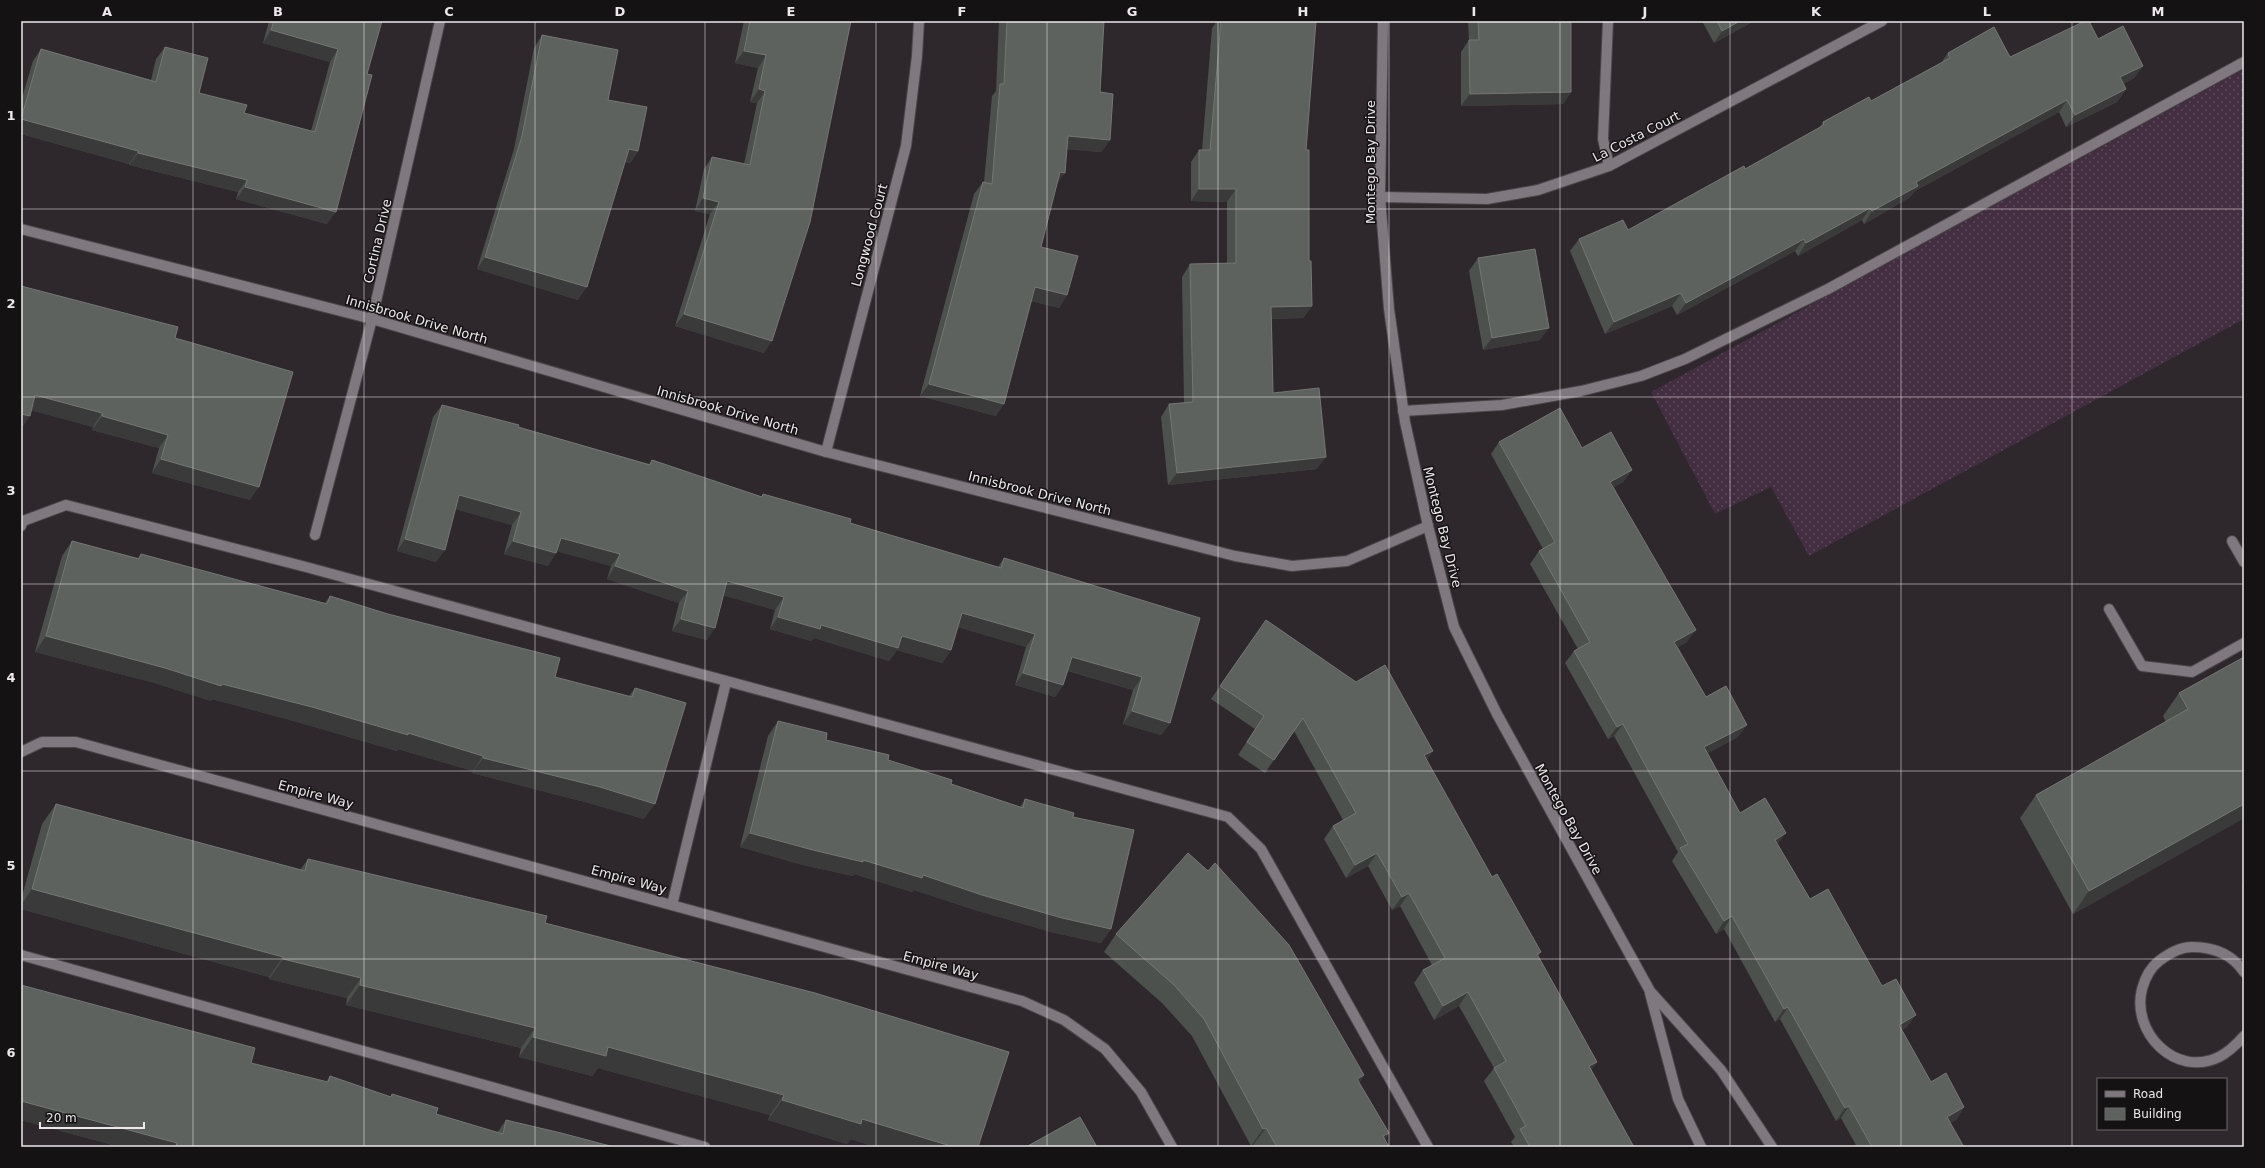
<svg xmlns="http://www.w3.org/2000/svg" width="2265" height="1168" font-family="'DejaVu Sans',sans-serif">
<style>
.grass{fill:url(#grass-dots)}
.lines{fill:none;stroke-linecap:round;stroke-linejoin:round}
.service-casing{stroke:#494548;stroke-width:12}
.minor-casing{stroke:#494548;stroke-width:12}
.service{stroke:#7f787e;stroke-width:10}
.minor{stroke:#7f787e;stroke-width:10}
.wall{fill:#4c514d}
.shaded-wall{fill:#393a39}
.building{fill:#5d625e;stroke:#747774}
.grid{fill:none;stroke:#ece8eb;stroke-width:1;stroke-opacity:0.55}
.labels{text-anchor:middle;stroke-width:3;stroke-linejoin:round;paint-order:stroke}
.street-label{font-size:13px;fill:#ece8eb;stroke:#151214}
.neatline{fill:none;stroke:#ece8eb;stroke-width:1.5}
.grid-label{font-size:13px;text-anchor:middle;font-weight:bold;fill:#ece8eb}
</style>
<defs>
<pattern id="grass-dots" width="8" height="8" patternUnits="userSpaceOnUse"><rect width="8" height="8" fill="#432d40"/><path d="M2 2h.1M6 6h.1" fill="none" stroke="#5e4b5c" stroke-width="1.8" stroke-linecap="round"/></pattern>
</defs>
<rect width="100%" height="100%" fill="#2e282d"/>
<polygon class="grass" points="2244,69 2244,319 1809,556 1771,487 1715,514 1651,392"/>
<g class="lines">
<defs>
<g id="service">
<polyline points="1608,21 1603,139 1609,166"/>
<polyline points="1403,411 1502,405 1581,391 1641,376 1685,359 1828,289 2244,62"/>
<polyline points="21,526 23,521 66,505 306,567 1228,817 1261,849 1428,1147"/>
<polyline points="2232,541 2244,562"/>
<polyline points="2109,609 2142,666 2192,672 2244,643"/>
<polyline points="672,905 726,682"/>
<polyline points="21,955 705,1147"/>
<path d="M2244,972C2232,954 2213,947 2192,947C2180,947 2168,954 2159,961C2150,968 2145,978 2142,989C2131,1032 2175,1078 2219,1057C2229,1052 2236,1045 2244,1036"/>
</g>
<g id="minor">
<polyline points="1383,21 1380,197 1389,309 1405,422 1428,526 1454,627 1497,714 1650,991 1721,1070 1772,1147"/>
<polyline points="1380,197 1487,199 1538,190 1609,166 1882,21"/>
<polyline points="21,229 372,319 826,452 1235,556 1292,566 1347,561 1428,526"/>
<polyline points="826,452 906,146 917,56 919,21"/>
<polyline points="315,535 372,319 440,21"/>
<polyline points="21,752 42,742 76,742 1022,1001 1064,1020 1105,1049 1141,1092 1172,1147"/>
<polyline points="1650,993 1678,1099 1701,1147"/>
</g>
</defs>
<use href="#service" class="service-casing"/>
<use href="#minor" class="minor-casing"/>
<use href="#service" class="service"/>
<use href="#minor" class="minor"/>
</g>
<g class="wall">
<polygon points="269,21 382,21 367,74 327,224 236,199 238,192 129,165 129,164 21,134 21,101 33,61 41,49 151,80 156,59 165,47 199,93 244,113 311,131 330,62 263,43"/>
<polygon points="744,21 851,21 764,353 675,326 710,214 695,211 704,169 712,157 744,164 757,103 750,102 758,68 735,63"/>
<polygon points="999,21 1104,21 1100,92 1110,140 1101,152 1067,149 1056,185 1041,247 1067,295 1059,308 1031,301 996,416 920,396 974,194 983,182 984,182 992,96 996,91"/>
<polygon points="1217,21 1316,21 1306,150 1309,261 1312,306 1303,318 1272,319 1273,393 1317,469 1168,485 1161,417 1169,404 1184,403 1182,277 1190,264 1227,263 1227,202 1191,201 1191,162 1199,150 1202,150 1212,28"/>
<polygon points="1468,21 1571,21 1571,92 1563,104 1461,106 1461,52 1469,40"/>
<polygon points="1702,21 1754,21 1714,43"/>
<polygon points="542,35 608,100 638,151 630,163 625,162 578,300 477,269 514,149 534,48"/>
<polygon points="2098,39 2143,66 2134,78 2123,84 2126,89 2117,102 2066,127 2059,112 1915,191 1909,198 1864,224 1862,220 1798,256 1795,251 1677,315 1672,306 1605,334 1570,251 1579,239 1628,230 1745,169 1819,128 1823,122 1871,101 1941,63 1948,53 2010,57"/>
<polygon points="1478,258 1540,340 1483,350 1469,271"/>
<polygon points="21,286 175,338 250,500 152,473 159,448 92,430 93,427 31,410"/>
<polygon points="442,405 518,427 649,464 652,460 761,497 763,494 850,523 998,567 1004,558 1200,618 1170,723 1161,735 1123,724 1133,690 1068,671 1063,685 1055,697 1015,685 1026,647 958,627 951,650 942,663 897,650 889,661 814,638 811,641 770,629 775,610 723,595 707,640 672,631 679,603 607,579 611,566 557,551 548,566 504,554 512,525 456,509 436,562 397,551 433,417"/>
<polygon points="1499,442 1582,448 1632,470 1623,482 1614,487 1687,642 1678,647 1706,697 1738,737 1708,753 1740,813 1778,845 1810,899 1882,986 1907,1027 1902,1030 1931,1082 1964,1107 1956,1120 1950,1123 1964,1147 1857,1147 1841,1118 1836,1121 1780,1019 1775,1022 1724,929 1716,934 1672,861 1678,852 1614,736 1608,739 1565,663 1574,651 1578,649 1530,564 1539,551 1543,549 1491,454"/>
<polygon points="72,541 138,558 141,554 325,603 330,596 555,677 629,696 635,688 644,819 589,803 472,773 473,771 398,749 397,751 301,723 212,699 211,701 155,683 35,652 62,556"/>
<polygon points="1266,620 1426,760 1492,877 1541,952 1538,956 1597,1062 1591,1070 1634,1147 1514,1147 1511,1142 1515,1137 1484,1081 1494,1068 1459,1006 1434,1020 1414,983 1423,970 1432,965 1400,906 1392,910 1368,866 1346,878 1324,839 1333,826 1343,820 1294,731 1265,773 1238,755 1255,729 1211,699"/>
<polygon points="2244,657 2244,818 2073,914 2020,818 2036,795 2166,722 2163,716 2179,693"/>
<polygon points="778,721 826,740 888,760 951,784 1020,807 1025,799 1073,817 1111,929 1101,943 1051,932 972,909 914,890 912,892 854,874 853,876 803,865 740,847 768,736"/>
<polygon points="56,804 300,870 308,859 545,923 978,1147 875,1147 851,1139 847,1144 768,1120 770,1115 598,1068 592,1076 519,1057 521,1048 346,1005 347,998 269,979 269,977 21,909 21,900 42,824"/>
<polygon points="2244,878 2244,890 2242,886"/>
<polygon points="1116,934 1364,1075 1359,1083 1389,1133 1385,1139 1389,1147 1255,1147 1253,1145 1251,1146 1192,1036 1162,1003 1104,952"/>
<polygon points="21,985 251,1063 326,1082 330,1076 391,1097 392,1094 436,1114 497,1133 506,1120 614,1147 120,1147 21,1120"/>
</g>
<g class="shaded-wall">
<polygon points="1740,21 1754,21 1714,43 1722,31"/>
<polygon points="271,30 338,49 330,62 263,43"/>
<polygon points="744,51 766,55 758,68 735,63"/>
<polygon points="2143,66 2134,78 2112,90 2120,77"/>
<polygon points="759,89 765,91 757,103 750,102"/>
<polygon points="2126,89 2117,102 2066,127 2075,115"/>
<polygon points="1571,92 1563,104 1461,106 1470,94"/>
<polygon points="2067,100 2059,112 1915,191 1909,198 1864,224 1872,211 1916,182"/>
<polygon points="21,119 138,151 129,164 21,134"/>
<polygon points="1068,136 1110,140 1101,152 1060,149"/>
<polygon points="629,149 638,151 630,163 620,161"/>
<polygon points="138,153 247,180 238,192 129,165"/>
<polygon points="1060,172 1065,173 1056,185"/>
<polygon points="245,187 336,212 327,224 236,199"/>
<polygon points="1199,189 1236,189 1227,202 1191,201"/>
<polygon points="703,198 719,202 710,214 695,211"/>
<polygon points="1870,208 1862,220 1798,256 1806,243"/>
<polygon points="1804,239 1795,251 1677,315 1686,303"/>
<polygon points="485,257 587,287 578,300 477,269"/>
<polygon points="1035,287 1067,295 1059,308 1026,300"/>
<polygon points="1681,293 1672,306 1605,334 1614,322"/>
<polygon points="1312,306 1303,318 1263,319 1271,307"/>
<polygon points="684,314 772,341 764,353 675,326"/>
<polygon points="1549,328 1540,340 1483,350 1492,338"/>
<polygon points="929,384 1004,404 996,416 920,396"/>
<polygon points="35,395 102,413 93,427 26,409"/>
<polygon points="21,414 30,416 21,429"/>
<polygon points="102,416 168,435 159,448 92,430"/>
<polygon points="1326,457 1317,469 1168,485 1177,473"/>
<polygon points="161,459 259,487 250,500 152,473"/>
<polygon points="1632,470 1623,482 1602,494 1610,482"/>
<polygon points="459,495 521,512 512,525 451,508"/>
<polygon points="561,538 620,554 611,566 552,550"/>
<polygon points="405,539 445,550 436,562 397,551"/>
<polygon points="513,541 556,553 548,566 504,554"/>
<polygon points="615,566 688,591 679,603 607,579"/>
<polygon points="727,581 784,597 775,610 718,594"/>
<polygon points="962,613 1035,634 1026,647 954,626"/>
<polygon points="778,617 821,625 902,636 951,650 942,663 897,650 889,661 814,638 811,641 770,629"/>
<polygon points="681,619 715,628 707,640 672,631"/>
<polygon points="1696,630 1687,642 1666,654 1674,642"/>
<polygon points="46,636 408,733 483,756 473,771 398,749 397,751 301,723 212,699 211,701 155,683 35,652"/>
<polygon points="1072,657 1142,677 1133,690 1063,669"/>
<polygon points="1023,673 1063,685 1055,697 1015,685"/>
<polygon points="1132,711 1170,723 1161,735 1123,724"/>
<polygon points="1623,724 1614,736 1608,739 1617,727"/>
<polygon points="1747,725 1738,737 1696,760 1704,747"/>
<polygon points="1433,751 1424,764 1424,755"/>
<polygon points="483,758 600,787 655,804 644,819 589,803 472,773"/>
<polygon points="2244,804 2244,818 2073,914 2089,891"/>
<polygon points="750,833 863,860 923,875 1111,929 1101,943 1051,932 972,909 914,890 912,892 854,874 853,876 803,865 740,847"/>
<polygon points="1786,833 1777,845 1775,840"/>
<polygon points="1377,853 1368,866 1346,878 1355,865"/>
<polygon points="32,889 283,957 269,977 21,909 21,905"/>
<polygon points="1409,893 1400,906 1392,910 1402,897"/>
<polygon points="1732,916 1724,929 1716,934 1724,921"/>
<polygon points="283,959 361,978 347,998 269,979"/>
<polygon points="360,985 535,1028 521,1048 346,1005"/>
<polygon points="1468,992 1459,1006 1434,1020 1443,1006"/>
<polygon points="1788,1007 1780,1019 1775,1022 1784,1009"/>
<polygon points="1916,1015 1907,1027 1890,1037 1899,1025"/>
<polygon points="533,1037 608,1047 784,1095 770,1115 598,1068 592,1076 519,1057"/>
<polygon points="1597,1062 1588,1075 1589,1066"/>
<polygon points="1364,1075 1352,1093 1357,1079"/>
<polygon points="782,1100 862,1119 954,1147 875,1147 851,1139 847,1144 768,1120"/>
<polygon points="21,1101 177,1143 174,1147 120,1147 21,1120"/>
<polygon points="1849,1106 1841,1118 1836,1121 1845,1108"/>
<polygon points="1964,1107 1956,1120 1939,1129 1947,1117"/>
<polygon points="1266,1128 1253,1145 1251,1146 1263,1129"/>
<polygon points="1389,1133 1379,1147 1383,1136"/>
</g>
<g class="building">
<polygon points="274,21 382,21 367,74 372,75 336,212 245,187 247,180 138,153 138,151 21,119 41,49 156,82 165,47 208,58 199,93 247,105 244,113 315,132 338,49 271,30"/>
<polygon points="750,21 851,21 810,222 772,341 684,314 719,202 703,198 712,157 750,165 765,91 759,89 766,55 744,51"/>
<polygon points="1007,21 1104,21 1100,92 1113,94 1110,140 1068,136 1065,173 1060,172 1041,247 1078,256 1067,295 1035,287 1004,404 929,384 983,182 992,184 1000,84 1004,84"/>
<polygon points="1221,21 1316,21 1306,150 1309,150 1309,261 1311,261 1312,306 1271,307 1273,393 1319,388 1326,457 1177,473 1169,404 1193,402 1190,264 1236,263 1236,189 1199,189 1199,150 1210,150"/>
<polygon points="1478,21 1571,21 1571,92 1470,94 1469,40 1479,40"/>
<polygon points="1717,21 1740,21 1722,31"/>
<polygon points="2085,21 2089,21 2098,39 2123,26 2143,66 2120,77 2126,89 2075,115 2067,100 1916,182 1918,186 1872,211 1870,208 1806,243 1804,239 1686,303 1681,293 1614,322 1579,239 1623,220 1628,230 1744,166 1745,169 1824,125 1823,122 1869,97 1871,101 1950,58 1948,53 1994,27 2010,57"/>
<polygon points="542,35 618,50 608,100 647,107 638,151 629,149 587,287 485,257 522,136"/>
<polygon points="1535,249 1549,328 1492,338 1478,258"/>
<polygon points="21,286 178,327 175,338 293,372 259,487 161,459 168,435 102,416 102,413 35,395 30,416 21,414"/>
<polygon points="442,405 519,425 518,427 650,465 652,460 762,497 763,494 851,519 850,523 1001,568 1004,558 1200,618 1170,723 1132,711 1142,677 1072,657 1063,685 1023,673 1035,634 962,613 951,650 902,636 898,648 821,625 820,629 778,617 784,597 727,581 715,628 681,619 688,591 615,566 620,554 561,538 556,553 513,541 521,512 459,495 445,550 405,539"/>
<polygon points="1560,408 1582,448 1611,432 1632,470 1610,482 1696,630 1674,642 1706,697 1726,686 1747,725 1704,747 1740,813 1765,798 1786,833 1775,840 1810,899 1828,889 1882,986 1896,979 1916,1015 1899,1025 1931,1082 1946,1073 1964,1107 1947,1117 1964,1147 1872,1147 1849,1106 1845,1108 1788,1007 1784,1009 1732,916 1724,921 1680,848 1688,844 1623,724 1617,727 1574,651 1590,642 1539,551 1555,542 1499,442"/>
<polygon points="72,541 139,559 141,554 327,604 330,596 388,614 560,658 555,677 632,697 635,688 686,703 655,804 600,787 483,758 483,756 408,733 408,735 312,707 222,684 221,686 165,668 46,636"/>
<polygon points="1266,620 1356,682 1385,665 1433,751 1424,755 1492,877 1497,874 1541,952 1537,954 1597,1062 1589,1066 1634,1147 1530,1147 1520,1129 1526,1126 1494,1068 1506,1061 1468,992 1443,1006 1423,970 1445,958 1409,893 1402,897 1377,853 1355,865 1333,826 1356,813 1303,718 1274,760 1247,742 1264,716 1220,686"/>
<polygon points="2244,657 2244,804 2089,891 2036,795 2188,709 2179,693"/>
<polygon points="778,721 827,733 826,740 889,755 888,760 952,780 951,784 1023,808 1025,799 1074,813 1073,817 1134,830 1111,929 1062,918 982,895 923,875 922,878 863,860 863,862 813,850 750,833"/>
<polygon points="56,804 305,871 308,859 547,916 545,923 815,993 1009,1052 978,1147 954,1147 862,1119 861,1124 782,1100 784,1095 608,1047 606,1056 533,1037 535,1028 360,985 361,978 283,959 283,957 32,889"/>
<polygon points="1188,853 1208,871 1215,863 1289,945 1364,1075 1357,1079 1389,1133 1383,1136 1389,1147 1277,1147 1266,1128 1263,1129 1204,1019 1174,985 1116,934"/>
<polygon points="21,985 255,1048 251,1063 328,1082 330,1076 391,1097 392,1094 438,1108 436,1114 503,1134 506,1120 561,1133 614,1147 181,1147 176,1146 177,1143 21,1101"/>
<polygon points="1080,1117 1097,1147 1026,1147"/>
</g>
<path class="grid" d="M193,21V1147M364,21V1147M535,21V1147M705,21V1147M876,21V1147M1047,21V1147M1218,21V1147M1389,21V1147M1560,21V1147M1730,21V1147M1901,21V1147M2072,21V1147M21,209H2244M21,397H2244M21,584H2244M21,771H2244M21,959H2244"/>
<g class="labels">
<g class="street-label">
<text transform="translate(1636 136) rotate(-27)" y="5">La Costa Court</text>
<text transform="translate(1370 162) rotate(-90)" y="5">Montego Bay Drive</text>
<text transform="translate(869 235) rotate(-75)" y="5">Longwood Court</text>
<text transform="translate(377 241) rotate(-77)" y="5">Cortina Drive</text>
<text transform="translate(417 319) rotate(16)" y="5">Innisbrook Drive North</text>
<text transform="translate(728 410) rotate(16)" y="5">Innisbrook Drive North</text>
<text transform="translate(1040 493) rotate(14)" y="5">Innisbrook Drive North</text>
<text transform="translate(1443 527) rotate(76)" y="5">Montego Bay Drive</text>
<text transform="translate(316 794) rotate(15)" y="5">Empire Way</text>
<text transform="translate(1569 819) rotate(61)" y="5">Montego Bay Drive</text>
<text transform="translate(629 879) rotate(15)" y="5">Empire Way</text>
<text transform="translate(941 965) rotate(15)" y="5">Empire Way</text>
</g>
</g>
<rect width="2265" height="1168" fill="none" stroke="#151214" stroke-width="44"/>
<rect x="2097" y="1078" width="130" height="52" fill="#151214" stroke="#6b686a"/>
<rect x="2105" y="1091" width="20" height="6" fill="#7f787e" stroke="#6b686a"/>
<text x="2133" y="1098" font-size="12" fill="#ece8eb">Road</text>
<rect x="2105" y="1108" width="20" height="12" fill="#5d625e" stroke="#6b686a"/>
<text x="2133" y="1118" font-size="12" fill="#ece8eb">Building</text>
<path d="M40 1122v6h104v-6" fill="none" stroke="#ece8eb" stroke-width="2"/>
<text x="46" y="1122" font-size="12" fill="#ece8eb" stroke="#151214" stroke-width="3" paint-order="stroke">20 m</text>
<rect x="22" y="22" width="2221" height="1124" class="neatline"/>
<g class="grid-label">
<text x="107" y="16">A</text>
<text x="278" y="16">B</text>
<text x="449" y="16">C</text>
<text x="620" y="16">D</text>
<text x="791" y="16">E</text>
<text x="962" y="16">F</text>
<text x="1132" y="16">G</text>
<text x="1303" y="16">H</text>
<text x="1474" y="16">I</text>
<text x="1645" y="16">J</text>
<text x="1816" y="16">K</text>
<text x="1987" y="16">L</text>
<text x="2158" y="16">M</text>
<text x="11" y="120">1</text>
<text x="11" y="308">2</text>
<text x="11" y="495">3</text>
<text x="11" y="682">4</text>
<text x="11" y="870">5</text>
<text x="11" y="1057">6</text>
</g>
</svg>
